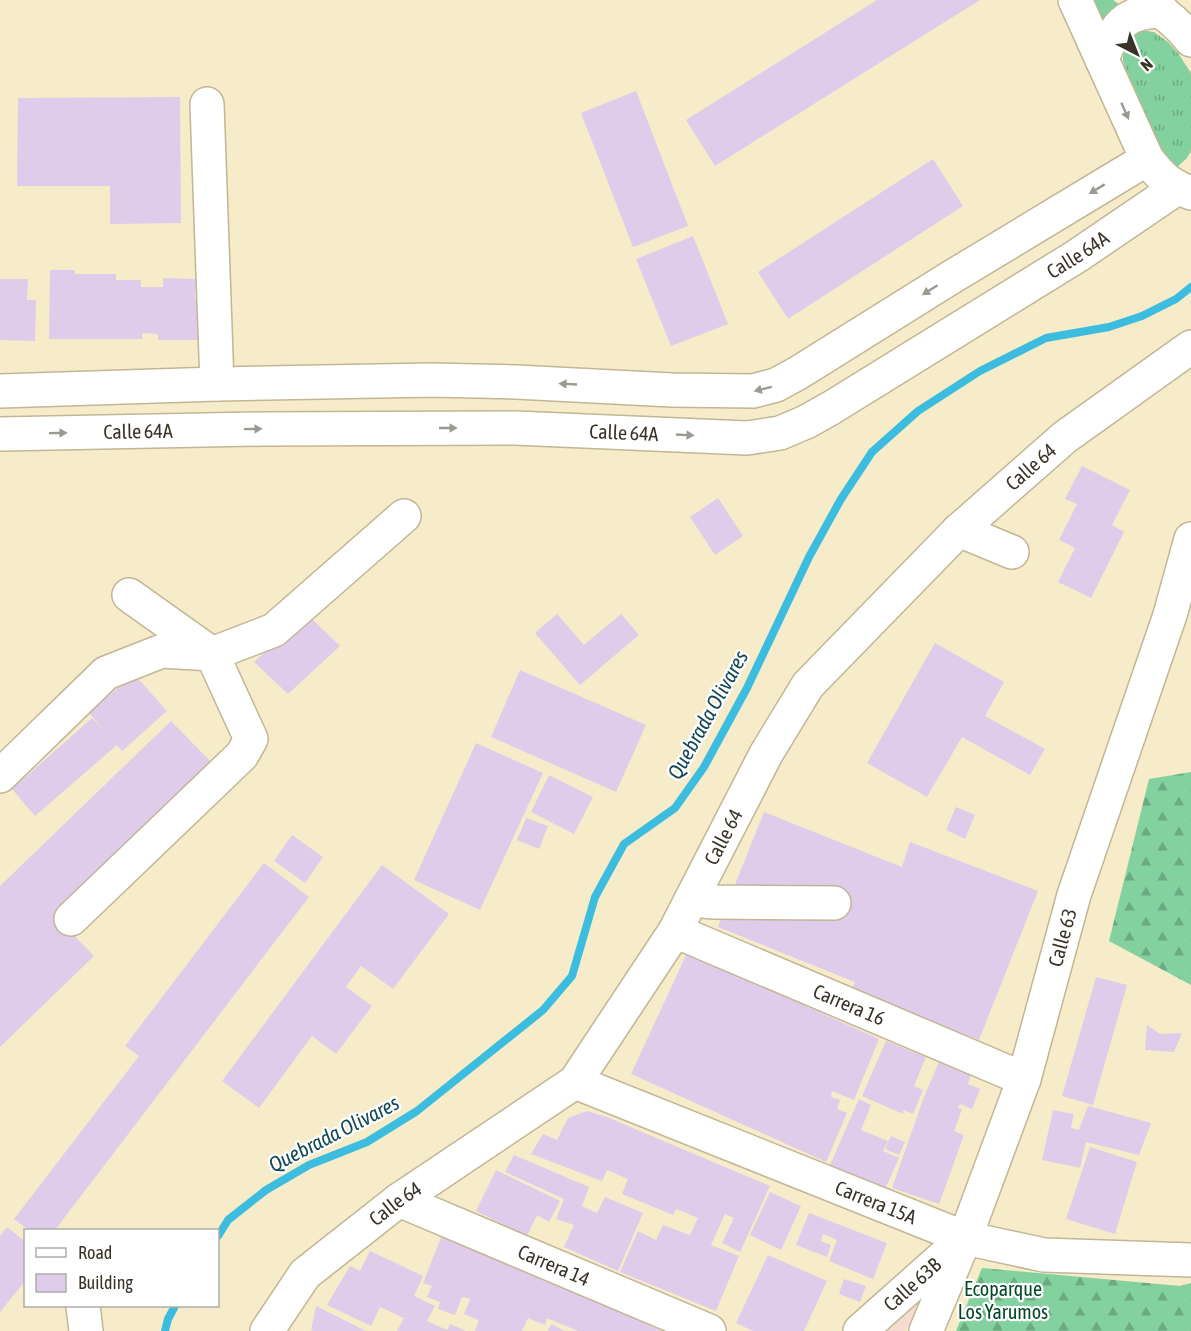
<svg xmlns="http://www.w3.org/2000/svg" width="1191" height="1331" font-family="'Asap Condensed',sans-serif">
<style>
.education{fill:#f4dcd2}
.grass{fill:url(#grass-tufts)}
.forest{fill:url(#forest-firs)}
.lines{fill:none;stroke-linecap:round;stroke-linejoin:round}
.stream{stroke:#3cbcdf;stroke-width:8}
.building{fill:#dfcceb}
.minor-casing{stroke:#c1b695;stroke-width:36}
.major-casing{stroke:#c1b695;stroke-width:36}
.minor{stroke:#fff;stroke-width:33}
.major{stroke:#fff;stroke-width:33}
.oneway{fill:#9c9992}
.labels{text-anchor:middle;stroke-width:4.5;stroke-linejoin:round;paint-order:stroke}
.street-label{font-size:20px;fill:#383326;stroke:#fff}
.park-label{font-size:20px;fill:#004926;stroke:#fff}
.water-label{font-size:21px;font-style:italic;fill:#124857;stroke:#fff}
</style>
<defs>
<pattern id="grass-tufts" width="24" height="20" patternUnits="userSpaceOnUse" patternTransform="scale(1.5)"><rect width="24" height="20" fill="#83d19e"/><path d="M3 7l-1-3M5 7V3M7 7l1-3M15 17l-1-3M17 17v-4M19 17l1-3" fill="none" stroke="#6caa81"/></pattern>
<pattern id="forest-firs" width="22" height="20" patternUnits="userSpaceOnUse" patternTransform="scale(1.5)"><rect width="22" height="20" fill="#83d19e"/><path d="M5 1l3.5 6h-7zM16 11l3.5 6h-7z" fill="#6caa81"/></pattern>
</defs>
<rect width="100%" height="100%" fill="#f7ecc9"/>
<polygon class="education" points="920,1299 906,1331 881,1331"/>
<g class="grass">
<polygon points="1094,0 1113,0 1123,7 1104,23"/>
<path d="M1140,30L1154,32L1168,42L1178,53L1191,73V151L1187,158L1173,171L1161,154L1123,62C1122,49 1129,36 1140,30Z"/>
</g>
<g class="forest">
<polygon points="1191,772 1191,985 1109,941 1149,779"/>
<polygon points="982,1268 1180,1286 1191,1283 1191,1331 956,1331"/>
</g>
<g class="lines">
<g class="stream">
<polyline points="218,1236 228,1220 266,1190 309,1165 367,1142 417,1111 543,1010 572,976 595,897 624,844 675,808 704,767 747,688 809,557 841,499 872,452 918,411 980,371 1046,338 1109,327 1142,316 1176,299 1191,287"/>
<polyline points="165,1331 168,1319 175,1306"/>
</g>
</g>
<g class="building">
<polygon points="877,0 980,0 715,166 686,120"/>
<polygon points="636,91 688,226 633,247 581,113"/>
<polygon points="180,97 181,223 110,224 110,186 17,186 18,98"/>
<polygon points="933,159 963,206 788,319 758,272"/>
<polygon points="693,236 728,324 671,346 636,259"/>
<polygon points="50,270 75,270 75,274 116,274 116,280 141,280 141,287 163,287 163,278 196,279 195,299 203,299 203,340 158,340 158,334 142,333 142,339 49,339"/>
<polygon points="0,279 28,279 27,300 36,300 35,341 0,340"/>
<polygon points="1082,466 1130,490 1112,525 1124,532 1091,598 1058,582 1075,548 1059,540 1077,504 1065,499"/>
<polygon points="718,498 743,536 715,555 690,517"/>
<polygon points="307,614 340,646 288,694 254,662"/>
<polygon points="557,614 584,645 621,614 639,635 580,685 535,633"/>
<polygon points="935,643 1004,682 985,716 1045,749 1030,775 962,737 927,797 867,763"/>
<polygon points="520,670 646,725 616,792 491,737"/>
<polygon points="134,674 167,711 122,751 117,745 35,816 12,789 92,718 104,730 89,713"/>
<polygon points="171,721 216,767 58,919 94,956 0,1047 0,886"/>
<polygon points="476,743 543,773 480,910 414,880"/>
<polygon points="549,775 593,797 574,834 531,812"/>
<polygon points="956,807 975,815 965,839 946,830"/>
<polygon points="764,812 902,867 910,842 1038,891 979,1040 851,991 855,982 718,927"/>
<polygon points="526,818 548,826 539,849 517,840"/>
<polygon points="292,835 323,857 305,883 274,861"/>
<polygon points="264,863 309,897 55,1230 29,1230 14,1219 139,1056 125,1046"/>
<polygon points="382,865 449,914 393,989 361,966 346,987 372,1006 336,1054 312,1036 259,1108 222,1081"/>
<polygon points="687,953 879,1039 854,1100 832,1091 831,1097 840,1100 837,1109 847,1113 826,1162 631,1074"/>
<polygon points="1096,977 1127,985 1093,1105 1062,1096"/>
<polygon points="1147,1025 1160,1034 1182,1033 1174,1052 1145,1050"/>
<polygon points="886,1041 926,1057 914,1086 923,1090 913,1114 904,1110 903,1114 862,1096"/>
<polygon points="939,1062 971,1075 968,1084 980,1089 972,1109 960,1104 958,1108 962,1109 954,1131 964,1135 939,1204 892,1188 924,1097"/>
<polygon points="859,1099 871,1105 861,1130 888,1141 883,1151 899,1158 885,1189 830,1165"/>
<polygon points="1088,1106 1151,1123 1139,1155 1086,1142 1080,1168 1042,1160 1053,1110 1074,1114 1071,1128 1079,1130"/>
<polygon points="587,1111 607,1117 770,1186 740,1252 722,1243 734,1218 725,1214 711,1245 739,1256 716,1311 620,1272 638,1231 656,1240 663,1225 690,1235 698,1218 676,1209 673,1215 622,1194 628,1179 607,1170 602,1181 531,1154 543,1134 557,1140 568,1118"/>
<polygon points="891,1136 905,1142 899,1155 885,1149"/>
<polygon points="1090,1147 1137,1162 1115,1234 1066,1219"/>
<polygon points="514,1155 589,1187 582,1206 597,1213 605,1197 643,1213 618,1271 564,1247 574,1225 556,1219 564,1199 505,1172"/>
<polygon points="496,1170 560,1201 549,1222 537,1215 527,1236 476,1211"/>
<polygon points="770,1192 801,1206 781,1250 750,1235"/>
<polygon points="809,1213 887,1243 873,1279 829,1261 837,1240 823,1234 821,1241 831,1245 827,1257 796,1245"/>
<polygon points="7,1227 26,1242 26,1280 0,1312 0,1236"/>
<polygon points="442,1235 585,1295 661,1331 578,1331 547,1318 545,1325 528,1318 522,1331 475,1331 479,1320 464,1314 470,1299 462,1297 455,1315 438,1309 440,1302 427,1297 432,1286 423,1283"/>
<polygon points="370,1251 423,1276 414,1296 435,1306 427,1321 447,1330 450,1324 466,1331 397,1331 404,1318 380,1307 371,1326 327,1305 350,1266 360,1271"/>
<polygon points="768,1255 827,1281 804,1331 753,1331 736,1323"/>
<polygon points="844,1279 866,1286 860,1302 839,1294"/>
<polygon points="316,1306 366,1331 313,1331 311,1330"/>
<polygon points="551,1324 565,1331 548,1331"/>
</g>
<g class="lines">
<defs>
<g id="minor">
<polyline points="207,104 217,384"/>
<polyline points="0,391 217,384 432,380 516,382 672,390 753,391 776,385 798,373 950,278 1147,159"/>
<path id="s1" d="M0,434L262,429L515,428L747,438L780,433L806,422L831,408L1077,256L1177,188"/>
<polyline points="958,531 966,533 1012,552"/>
<polyline points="0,776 106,673 162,651 212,654 274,630 404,516"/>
<polyline points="691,900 714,902 834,903"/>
<polyline points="71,919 242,755 251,739 212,654 129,595"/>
<path id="s2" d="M675,931L1024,1079"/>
<path id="s3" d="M575,1082L965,1238L1044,1255L1191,1260"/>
<path id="s4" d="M399,1200L709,1331"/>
<polyline points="83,1306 86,1331"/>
<path id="s5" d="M267,1331L305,1274L399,1200L575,1082L675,931L766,754L808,685L958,531L1065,437L1191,347"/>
<path id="s6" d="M860,1331L959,1243"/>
<path id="s7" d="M926,1331L965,1238L1024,1079L1074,895L1170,615L1191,539"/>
</g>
<g id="major">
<path d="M1075,0L1147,159C1161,177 1169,185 1191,193"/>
<path d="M1144,0C1162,11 1178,23 1191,40"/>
<path d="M1102,60C1114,26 1125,11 1162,11"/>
</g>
</defs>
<use href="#minor" class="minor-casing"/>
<use href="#major" class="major-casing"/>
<use href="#minor" class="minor"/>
<use href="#major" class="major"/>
</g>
<defs><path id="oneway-solid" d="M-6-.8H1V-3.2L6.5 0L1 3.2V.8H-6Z" transform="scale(1.5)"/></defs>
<g class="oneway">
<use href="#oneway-solid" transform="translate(1125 111) rotate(66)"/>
<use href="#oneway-solid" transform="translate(1097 189) rotate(149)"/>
<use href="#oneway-solid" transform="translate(930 290) rotate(148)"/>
<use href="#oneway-solid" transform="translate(568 384) rotate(-177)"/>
<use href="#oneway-solid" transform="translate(763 389) rotate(166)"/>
<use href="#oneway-solid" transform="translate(448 428)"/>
<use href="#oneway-solid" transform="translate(253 429) rotate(-1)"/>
<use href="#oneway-solid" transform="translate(58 433) rotate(-1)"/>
<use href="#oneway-solid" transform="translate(685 435) rotate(3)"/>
</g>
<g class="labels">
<g class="street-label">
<text dy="7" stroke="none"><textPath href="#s1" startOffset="1128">Calle 64A</textPath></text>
<text dy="7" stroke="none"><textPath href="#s1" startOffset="138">Calle 64A</textPath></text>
<text dy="7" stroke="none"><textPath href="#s1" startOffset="624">Calle 64A</textPath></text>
<text dy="7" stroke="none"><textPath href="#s5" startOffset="1173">Calle 64</textPath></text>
<text dy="7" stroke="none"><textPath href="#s5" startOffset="687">Calle 64</textPath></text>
<text dy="7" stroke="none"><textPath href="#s7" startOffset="417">Calle 63</textPath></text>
<text dy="7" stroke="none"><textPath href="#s2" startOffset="189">Carrera 16</textPath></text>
<text dy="7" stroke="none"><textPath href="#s3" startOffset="324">Carrera 15A</textPath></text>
<text dy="7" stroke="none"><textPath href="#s5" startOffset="183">Calle 64</textPath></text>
<text dy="7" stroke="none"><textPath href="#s4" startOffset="168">Carrera 14</textPath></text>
<text dy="7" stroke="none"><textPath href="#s6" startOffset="70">Calle 63B</textPath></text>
</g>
<g class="park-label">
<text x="1003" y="1296">Ecoparque<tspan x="1003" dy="23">Los Yarumos</tspan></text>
</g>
<g class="water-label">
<text transform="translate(708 715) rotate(-61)" y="7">Quebrada Olivares</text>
<text transform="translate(334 1134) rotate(-27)" y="7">Quebrada Olivares</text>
</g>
</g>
<rect x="24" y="1229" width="195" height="78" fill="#ffffff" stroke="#afada8" stroke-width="1.5"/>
<rect x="36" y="1248" width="30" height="9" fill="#ffffff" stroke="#afada8" stroke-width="1.5"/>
<text x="78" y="1259" font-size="18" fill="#383326">Road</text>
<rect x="36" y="1274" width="30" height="18" fill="#dfcceb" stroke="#afada8" stroke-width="1.5"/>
<text x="78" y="1289" font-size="18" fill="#383326">Building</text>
<g transform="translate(1137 54) rotate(138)" stroke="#ffffff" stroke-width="4.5" paint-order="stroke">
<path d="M0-4.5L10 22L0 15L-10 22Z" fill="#383326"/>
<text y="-9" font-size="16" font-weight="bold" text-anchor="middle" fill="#383326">N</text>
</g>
</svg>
